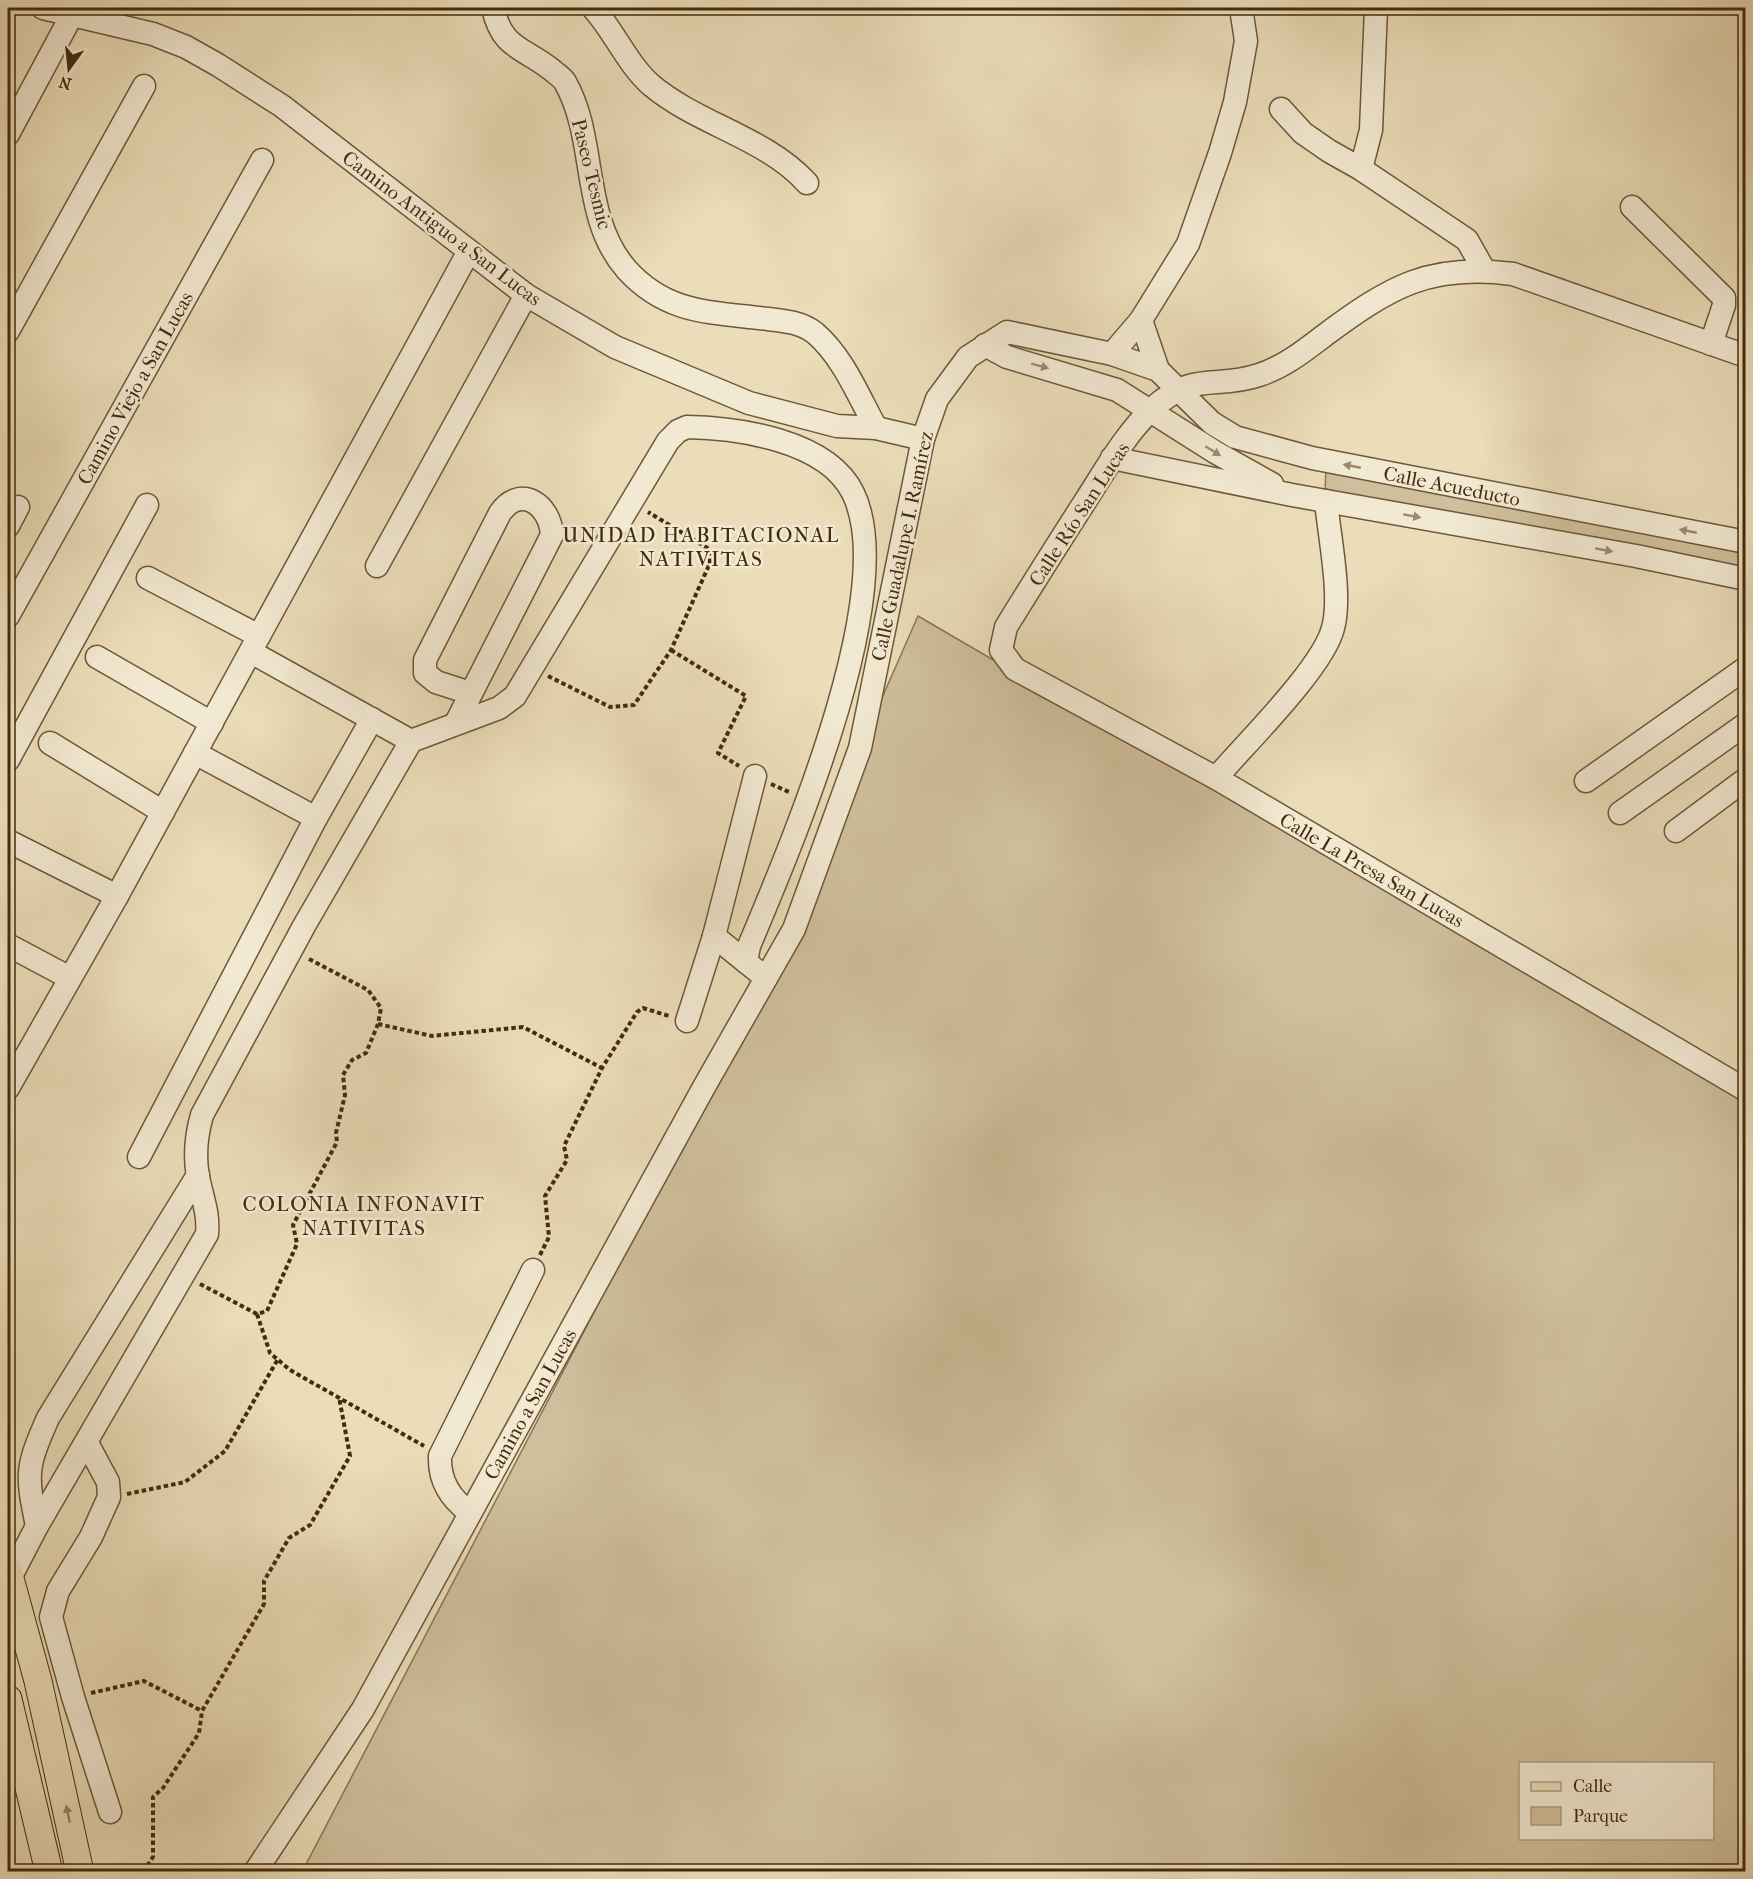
<svg xmlns="http://www.w3.org/2000/svg" width="1753" height="1879" font-family="'IM FELL French Canon',serif">
<style>
.green{fill:#cfbf9c;stroke:#8a7554;stroke-width:1.5;fill-rule:evenodd}
.lines{fill:none;stroke-linecap:round;stroke-linejoin:round}
.minor-casing{stroke:#6e5838;stroke-width:25}
.major-casing{stroke:#452b0d;stroke-width:29}
.path{stroke:#452b0d;stroke-width:4;stroke-dasharray:4.5 3;stroke-linecap:butt}
.minor{stroke:#f2e9d2;stroke-width:22}
.major{stroke:#ebddb9;stroke-width:27}
.oneway{fill:#9c8a70}
.oneway2{fill:#988463}
.labels{text-anchor:middle;stroke-width:5;stroke-linejoin:round;paint-order:stroke}
.street-label{font-size:20px;fill:#452b0d;stroke:#f2e9d2}
.neighbourhood-label{font-size:21px;letter-spacing:1.5px;fill:#452b0d;stroke:#f2e9d2}
</style>
<rect width="100%" height="100%" fill="#ebddb9"/>
<filter id="stains"><feTurbulence type="fractalNoise" baseFrequency=".00333" numOctaves="4"/><feColorMatrix values="0 0 0 0 .2 0 0 0 0 .09 0 0 0 0 .02 0 0 0 .5 -.17"/></filter>
<radialGradient id="worn" r=".72"><stop offset=".6" stop-color="#630" stop-opacity="0"/><stop offset="1" stop-color="#630" stop-opacity=".3"/></radialGradient>
<g class="green">
<path d="M1326,465L1745,548V568C1606,536 1466,515 1325,494Z"/>
<path d="M918,616L1745,1098V1871L302,1872L794,929L860,748ZM1520,1764H1712V1838H1520Z"/>
</g>
<g class="lines">
<defs>
<g id="minor">
<polyline points="43,8 153,34 186,47 218,65 282,106 526,295 615,347 749,403 837,426 876,428 923,439"/>
<path d="M493,8C502,49 523,47 552,70C556,74 562,77 565,82C598,140 580,217 627,270C668,315 713,312 768,319C785,321 801,322 815,333C843,357 858,395 876,428"/>
<path d="M593,8C614,31 628,65 651,85C699,125 765,137 807,183"/>
<polyline points="1281,109 1303,133 1329,151 1361,169 1467,240 1484,270"/>
<polyline points="8,134 73,13"/>
<polyline points="1361,169 1371,130 1376,8"/>
<polyline points="1632,207 1724,298 1724,305 1711,344"/>
<polyline points="1141,320 1158,370"/>
<polyline points="8,331 144,86"/>
<polyline points="985,345 1007,357 1117,390 1215,452 1272,484"/>
<polyline points="1112,354 1141,320 1188,244 1220,153 1235,102 1246,41 1241,8"/>
<path d="M1746,356L1513,274C1429,263 1390,287 1325,335C1304,351 1284,367 1259,375C1214,390 1196,370 1153,408C1126,433 1106,469 1086,500C1059,542 1032,585 1006,627L1001,650L1015,669L1216,778L1746,1090"/>
<polyline points="1112,458 1292,495 1636,556 1746,579"/>
<polyline points="8,526 18,507"/>
<polyline points="377,566 526,295"/>
<polyline points="148,578 259,636"/>
<polyline points="8,616 262,160"/>
<polyline points="251,652 411,741"/>
<polyline points="97,657 212,723"/>
<path d="M456,723L552,535C550,504 520,484 500,513L425,660V673L436,682L470,693"/>
<polyline points="50,743 163,812"/>
<polyline points="195,753 316,818"/>
<polyline points="8,760 147,505"/>
<path d="M1216,778C1245,744 1323,668 1333,628C1342,596 1329,535 1326,501"/>
<polyline points="1586,781 1746,668"/>
<polyline points="1620,813 1746,724"/>
<polyline points="1676,831 1746,779"/>
<polyline points="8,841 117,896"/>
<polyline points="714,936 746,962"/>
<polyline points="8,945 70,978"/>
<polyline points="687,1021 714,936 755,776"/>
<polyline points="8,1088 117,896 469,251"/>
<polyline points="139,1157 316,818 372,719"/>
<polyline points="87,1443 108,1482 109,1497 91,1537 58,1591 51,1617 73,1697 110,1812"/>
<path d="M470,1513C450,1498 439,1481 440,1456L533,1270"/>
<path d="M37,1526C26,1473 26,1468 48,1418L198,1175"/>
<path d="M10,1578L37,1526L207,1234C209,1213 202,1197 198,1177C194,1155 196,1136 202,1115L304,926L411,741L499,708L515,696L668,441L678,431L687,427C738,428 827,440 853,493C901,591 790,848 749,946L746,962L766,978"/>
<polyline points="255,1872 363,1709 704,1087 794,929 860,748 923,439 937,399 968,357 1007,332 1112,354 1158,370 1212,423 1235,437 1312,458 1746,542"/>
</g>
<g id="major">
<polyline points="8,1571 38,1681 80,1872"/>
<polyline points="8,1699 49,1872"/>
</g>
</defs>
<use href="#minor" class="minor-casing"/>
<use href="#major" class="major-casing"/>
<g class="path">
<polyline points="671,650 746,696 718,753 739,766"/>
<polyline points="548,676 610,707 634,705 671,650 710,563 709,549 648,512"/>
<polyline points="771,784 789,792"/>
<polyline points="378,1024 432,1036 523,1027 602,1068"/>
<polyline points="540,1255 549,1237 545,1196 567,1160 564,1146 602,1068 637,1012 643,1008 669,1016"/>
<polyline points="200,1284 257,1314 267,1311 297,1244 293,1225 337,1142 336,1133 345,1095 343,1075 352,1060 366,1053 378,1024 381,1008 368,990 309,959"/>
<polyline points="257,1314 270,1353 290,1370 424,1446"/>
<polyline points="127,1494 185,1482 225,1451 278,1359"/>
<polyline points="91,1693 144,1681 202,1711"/>
<polyline points="143,1872 153,1857 153,1797 163,1788 199,1733 202,1711 264,1604 264,1581 289,1538 310,1525 350,1456 339,1397"/>
</g>
<use href="#minor" class="minor"/>
<use href="#major" class="major"/>
</g>
<defs><path id="oneway-solid" d="M-6-.8H1V-3.2L6.5 0L1 3.2V.8H-6Z" transform="scale(1.5)"/></defs>
<g class="oneway">
<use href="#oneway-solid" transform="translate(1040 366) rotate(15)"/>
<use href="#oneway-solid" transform="translate(1213 451) rotate(32)"/>
<use href="#oneway-solid" transform="translate(1352 466) rotate(-169)"/>
<use href="#oneway-solid" transform="translate(1412 516) rotate(10)"/>
<use href="#oneway-solid" transform="translate(1688 531) rotate(-169)"/>
<use href="#oneway-solid" transform="translate(1604 550) rotate(10)"/>
</g>
<use class="oneway2" href="#oneway-solid" transform="translate(68 1814) rotate(-102)"/>
<g class="labels">
<g class="street-label">
<text transform="translate(592 174) rotate(76)" y="7">Paseo Tesmic</text>
<text transform="translate(442 228) rotate(37)" y="7">Camino Antiguo a San Lucas</text>
<text transform="translate(135 388) rotate(-61)" y="7">Camino Viejo a San Lucas</text>
<text transform="translate(1452 486) rotate(11)" y="7">Calle Acueducto</text>
<text transform="translate(1079 514) rotate(-57)" y="7">Calle Río San Lucas</text>
<text transform="translate(902 546) rotate(-78)" y="7">Calle Guadalupe I. Ramírez</text>
<text transform="translate(1372 870) rotate(30)" y="7">Calle La Presa San Lucas</text>
<text transform="translate(530 1404) rotate(-61)" y="7">Camino a San Lucas</text>
</g>
<g class="neighbourhood-label">
<text x="701" y="542">UNIDAD HABITACIONAL<tspan x="701" dy="24">NATIVITAS</tspan></text>
<text x="364" y="1211">COLONIA INFONAVIT<tspan x="364" dy="24">NATIVITAS</tspan></text>
</g>
</g>
<rect width="1753" height="1879" fill="none" stroke="#ebddb9" stroke-width="30"/>
<rect x="9" y="9" width="1735" height="1861" fill="none" stroke="#452b0d" stroke-width="3"/>
<rect x="15" y="15" width="1723" height="1849" fill="none" stroke="#452b0d" stroke-width="1.5"/>
<rect x="1519" y="1762" width="195" height="78" fill="#f2e9d2" stroke="#ad9d83" stroke-width="1.5"/>
<rect x="1531" y="1782" width="30" height="9" fill="#ebddb9" stroke="#ad9d83" stroke-width="1.5"/>
<text x="1573" y="1792" font-size="18" fill="#452b0d">Calle</text>
<rect x="1531" y="1807" width="30" height="18" fill="#cfbf9c" stroke="#ad9d83" stroke-width="1.5"/>
<text x="1573" y="1822" font-size="18" fill="#452b0d">Parque</text>
<g transform="translate(69 69) rotate(195)" stroke="#f2e9d2" stroke-width="4.5" paint-order="stroke">
<path d="M0-4.5L10 22L0 15L-10 22Z" fill="#452b0d"/>
<text y="-9" font-size="16" font-weight="bold" text-anchor="middle" fill="#452b0d">N</text>
</g>
<rect width="100%" height="100%" filter="url(#stains)"/>
<rect width="100%" height="100%" fill="url(#worn)"/>
</svg>
